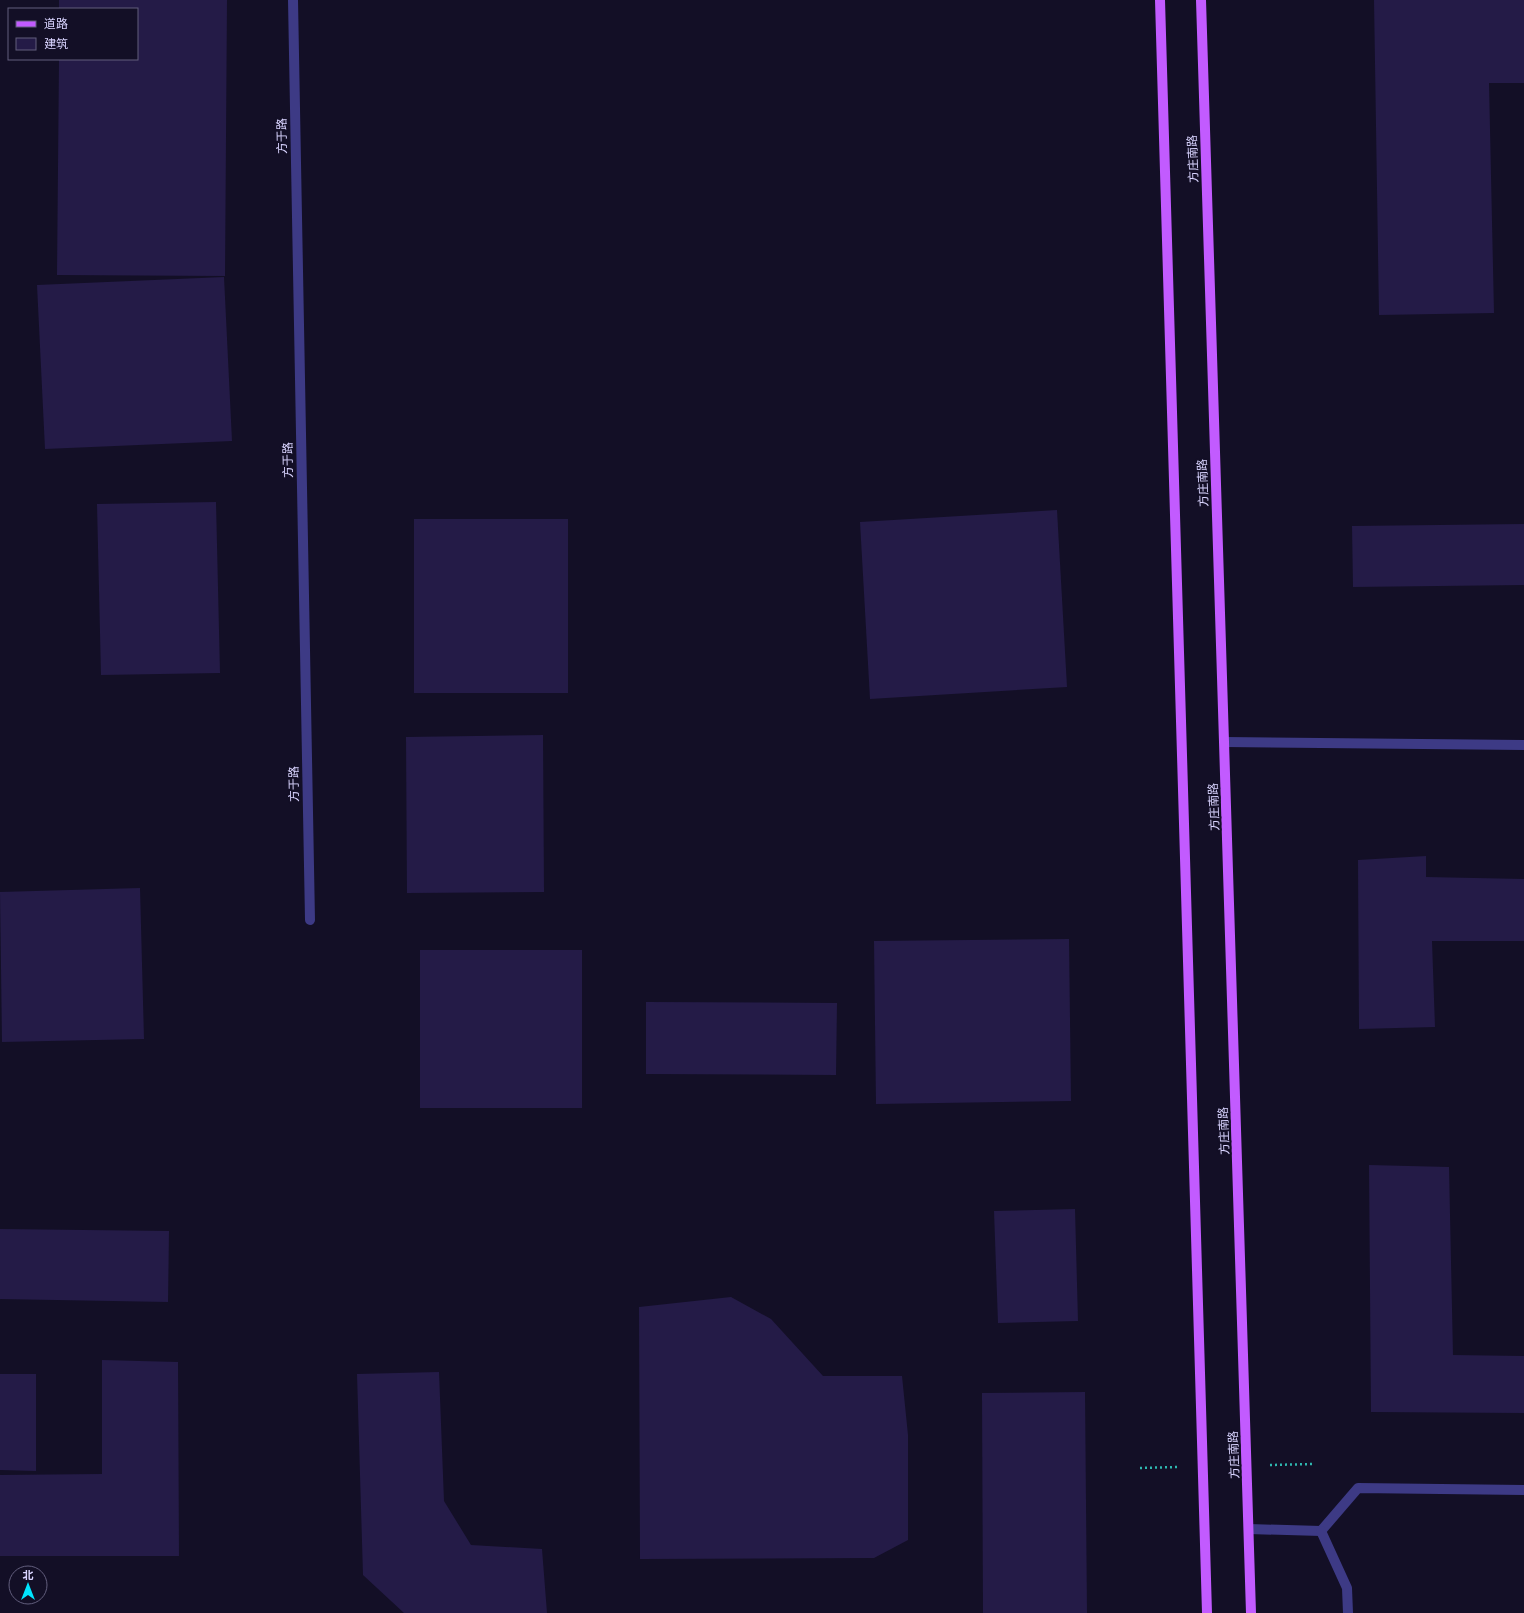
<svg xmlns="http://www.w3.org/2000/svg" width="1524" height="1613" font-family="'Sofia Sans Condensed','Noto Sans SC',sans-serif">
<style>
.building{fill:#241b47}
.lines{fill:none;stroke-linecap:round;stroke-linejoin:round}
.path{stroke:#2fb8b0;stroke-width:2.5;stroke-dasharray:2 3;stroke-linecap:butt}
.minor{stroke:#3d3a85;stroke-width:10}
.major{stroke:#c25bff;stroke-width:10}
.labels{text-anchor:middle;stroke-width:4;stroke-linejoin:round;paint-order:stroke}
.street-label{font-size:12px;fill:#d9d4ff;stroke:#130f26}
</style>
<rect width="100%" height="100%" fill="#130f26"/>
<g class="building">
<polygon points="59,0 227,0 225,276 57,275 59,59 137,59 137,9 59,9"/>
<polygon points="1374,0 1524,0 1524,83 1489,83 1494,313 1379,315"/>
<polygon points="224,277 232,441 45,449 37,285"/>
<polygon points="216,502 220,673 101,675 97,504"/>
<polygon points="1057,510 1067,687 870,699 860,522"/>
<rect x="414" y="519" width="154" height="174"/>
<polygon points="1524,524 1524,585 1353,587 1352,526"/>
<polygon points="543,735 544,892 407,893 406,737"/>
<polygon points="1426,856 1426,877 1524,879 1524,941 1432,941 1435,1027 1359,1029 1358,860"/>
<polygon points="140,888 144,1039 2,1042 0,892"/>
<polygon points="1069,939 1071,1101 876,1104 874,941"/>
<rect x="420" y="950" width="162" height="158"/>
<polygon points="646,1002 837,1003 836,1075 646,1074"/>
<polygon points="1369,1165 1449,1167 1453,1355 1524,1356 1524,1413 1371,1412"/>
<polygon points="1075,1209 1078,1321 998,1323 994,1211"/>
<polygon points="0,1229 169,1231 168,1302 0,1299"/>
<polygon points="731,1297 771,1319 823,1376 902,1376 908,1435 908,1540 874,1558 640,1559 639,1307"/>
<polygon points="102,1360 178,1362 179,1556 0,1556 0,1475 102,1474"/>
<polygon points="439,1372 444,1501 471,1545 542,1549 547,1613 404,1613 363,1575 357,1374"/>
<polygon points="0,1374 36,1374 36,1471 0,1470"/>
<polygon points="1085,1392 1087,1613 983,1613 982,1393"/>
</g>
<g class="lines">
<g class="path">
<polyline points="1270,1465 1315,1464"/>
<polyline points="1140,1468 1179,1467"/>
</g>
<g class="minor">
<polyline points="293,0 310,920"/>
<polyline points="1225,742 1524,745"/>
<polyline points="1249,1529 1321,1531 1358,1488 1524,1490"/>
<polyline points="1321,1531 1347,1588 1348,1613"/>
</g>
<g class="major">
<polyline points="1160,0 1207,1613"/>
<polyline points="1201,0 1251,1613"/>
</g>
</g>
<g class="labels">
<g class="street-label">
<text transform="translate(282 136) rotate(-91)" y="4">方于路</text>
<text transform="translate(1193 159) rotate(-92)" y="4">方庄南路</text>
<text transform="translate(288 460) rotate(-91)" y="4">方于路</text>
<text transform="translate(1203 483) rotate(-92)" y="4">方庄南路</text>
<text transform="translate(294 784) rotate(-91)" y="4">方于路</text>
<text transform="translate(1214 807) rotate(-92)" y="4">方庄南路</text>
<text transform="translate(1224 1131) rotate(-92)" y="4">方庄南路</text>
<text transform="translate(1234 1455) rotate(-92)" y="4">方庄南路</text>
</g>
</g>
<rect x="8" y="8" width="130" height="52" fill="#130f26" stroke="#625e7d"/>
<rect x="16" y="21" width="20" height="6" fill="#c25bff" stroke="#625e7d"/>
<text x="44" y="28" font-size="12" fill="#d9d4ff">道路</text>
<rect x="16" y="38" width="20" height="12" fill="#241b47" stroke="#625e7d"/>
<text x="44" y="48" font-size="12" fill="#d9d4ff">建筑</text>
<g transform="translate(28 1585)"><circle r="19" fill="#130f26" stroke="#625e7d"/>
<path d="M0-3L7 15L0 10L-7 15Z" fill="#00e5ff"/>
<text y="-6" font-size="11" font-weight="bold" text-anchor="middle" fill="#d9d4ff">北</text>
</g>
</svg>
